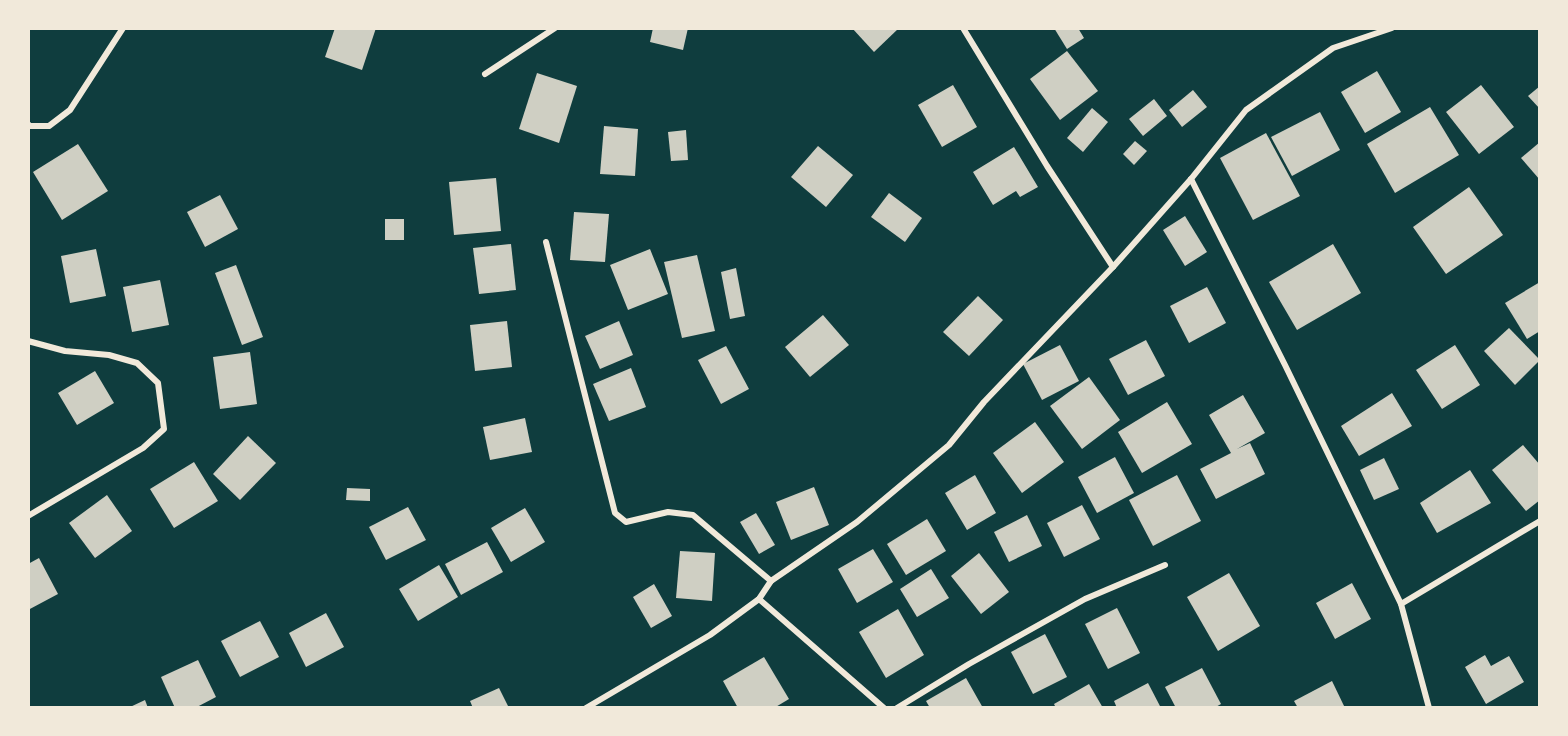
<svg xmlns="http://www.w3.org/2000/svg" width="1568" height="736" font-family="Barlow,sans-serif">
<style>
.building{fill:#cfcfc3}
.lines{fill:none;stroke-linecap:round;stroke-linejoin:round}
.minor{stroke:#f1e9da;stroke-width:6}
</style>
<rect width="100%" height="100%" fill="#0f3d3e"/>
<g class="building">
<polygon points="335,28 376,28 362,70 325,57"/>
<polygon points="653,28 688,28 683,50 650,42"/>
<polygon points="852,28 899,28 874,52"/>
<polygon points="1054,28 1078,28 1084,38 1067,49"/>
<polygon points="1067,51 1098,91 1060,120 1030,79"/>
<polygon points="1377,71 1401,112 1365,133 1341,92"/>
<polygon points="537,73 577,86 559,143 519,129"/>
<polygon points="953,85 977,127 942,147 918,105"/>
<polygon points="1481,85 1514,127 1479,154 1446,112"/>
<polygon points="1540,86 1540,109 1528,96"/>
<polygon points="1193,90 1207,107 1182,127 1169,110"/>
<polygon points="1154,99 1167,116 1143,136 1129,119"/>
<polygon points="1430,107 1459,155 1395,193 1367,144"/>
<polygon points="1092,108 1108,122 1083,152 1067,138"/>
<polygon points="1320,112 1340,150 1292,176 1271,137"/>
<polygon points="604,126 638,129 635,176 600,174"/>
<polygon points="686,130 688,160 671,161 668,132"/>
<polygon points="1266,133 1300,196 1253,220 1220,158"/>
<polygon points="1135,141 1147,151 1134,165 1123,154"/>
<polygon points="1540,142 1540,180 1521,158"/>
<polygon points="78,144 108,191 62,220 33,172"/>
<polygon points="818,146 853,175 826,207 791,177"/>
<polygon points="1014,147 1038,187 1020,197 1016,191 993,205 973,172"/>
<polygon points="496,178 501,231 454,235 449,182"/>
<polygon points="1469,187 1503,235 1446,274 1413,227"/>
<polygon points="889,193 922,218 905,242 871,217"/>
<polygon points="220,195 238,229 205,247 187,212"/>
<polygon points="574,212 609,214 605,262 570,260"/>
<polygon points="1185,216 1207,252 1185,266 1163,230"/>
<rect x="385" y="219" width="19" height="21"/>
<polygon points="511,244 516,290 479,294 473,248"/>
<polygon points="1333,244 1361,293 1297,330 1269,282"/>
<polygon points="96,249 106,296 70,303 61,256"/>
<polygon points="650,249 668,294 628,310 610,265"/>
<polygon points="697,255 715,331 682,338 664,262"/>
<polygon points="236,265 263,337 242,345 215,273"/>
<polygon points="736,268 745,316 730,319 721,272"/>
<polygon points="160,280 169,325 132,332 123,287"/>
<polygon points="1540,282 1540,331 1527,339 1505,303"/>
<polygon points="1207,287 1226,323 1189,343 1170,306"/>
<polygon points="978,296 1003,320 969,356 943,332"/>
<polygon points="823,315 849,345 810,377 785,347"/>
<polygon points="507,321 512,367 475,371 470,325"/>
<polygon points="619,321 633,355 600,369 585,336"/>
<polygon points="1509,328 1540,360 1515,385 1484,351"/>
<polygon points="1146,340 1165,376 1128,395 1109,359"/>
<polygon points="1060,345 1079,381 1042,400 1023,364"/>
<polygon points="1455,345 1480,385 1442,409 1416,370"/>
<polygon points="726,346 749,389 721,404 698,360"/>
<polygon points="250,352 257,404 220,409 213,357"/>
<polygon points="631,368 646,407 609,421 593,384"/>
<polygon points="95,371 114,403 77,425 58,393"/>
<polygon points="1089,377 1120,420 1082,449 1050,406"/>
<polygon points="1392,393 1412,426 1359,456 1341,426"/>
<polygon points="1243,395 1265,433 1237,449 1250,443 1265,474 1216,499 1200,469 1231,453 1209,415"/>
<polygon points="1167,402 1192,444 1142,473 1118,432"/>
<polygon points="525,418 532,452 490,460 483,427"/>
<polygon points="1035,422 1064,462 1022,493 993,453"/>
<polygon points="248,436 276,463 240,500 213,474"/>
<polygon points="1523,445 1540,465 1540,500 1526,511 1492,470"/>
<polygon points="1115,457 1134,493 1097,513 1078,477"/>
<polygon points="1384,458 1399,489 1374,500 1360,470"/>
<polygon points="194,462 218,501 174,528 150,489"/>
<polygon points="1470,470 1491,503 1437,533 1420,503"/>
<polygon points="975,475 996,513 967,530 945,493"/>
<polygon points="1177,475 1201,521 1153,546 1129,500"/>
<polygon points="814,487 829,525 791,540 776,502"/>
<polygon points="347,488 370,489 370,501 346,500"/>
<polygon points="107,495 132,531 95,558 69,523"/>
<polygon points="1082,505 1100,539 1064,557 1047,523"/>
<polygon points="408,507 426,540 386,560 369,527"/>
<polygon points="525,508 545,542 511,562 491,528"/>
<polygon points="756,513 775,545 759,554 740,522"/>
<polygon points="1027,515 1042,546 1009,562 994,532"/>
<polygon points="927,519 946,551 906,575 887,544"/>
<polygon points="487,542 503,572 461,595 445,564"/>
<polygon points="873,549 893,582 857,603 838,569"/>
<polygon points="680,551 715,553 712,601 676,598"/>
<polygon points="979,553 1009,592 981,614 951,576"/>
<polygon points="39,558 58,594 28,610 28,564"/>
<polygon points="439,565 458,597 418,621 399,589"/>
<polygon points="931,569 949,598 917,617 900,589"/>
<polygon points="1229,573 1260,626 1218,651 1187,597"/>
<polygon points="1352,583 1371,619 1335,639 1316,603"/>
<polygon points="654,584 672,616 651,628 633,597"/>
<polygon points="1117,608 1140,653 1108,669 1085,624"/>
<polygon points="898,609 924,655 886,678 859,632"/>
<polygon points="326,613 344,647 306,667 289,633"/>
<polygon points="260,621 279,657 240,677 221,641"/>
<polygon points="1045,634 1067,677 1033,694 1011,652"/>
<polygon points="1485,655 1491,666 1509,656 1524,682 1486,704 1465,667"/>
<polygon points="764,657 789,699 774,708 738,708 723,681"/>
<polygon points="198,660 216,697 195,708 175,708 161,677"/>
<polygon points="1202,668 1221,704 1214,708 1176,708 1165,687"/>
<polygon points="966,678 983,708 930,708 926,701"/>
<polygon points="1332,681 1345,708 1298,708 1294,701"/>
<polygon points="1148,683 1161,708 1117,708 1114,701"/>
<polygon points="1089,684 1103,708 1056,708 1054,704"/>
<polygon points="499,688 509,708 473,708 470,701"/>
<polygon points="145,700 148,708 128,708"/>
</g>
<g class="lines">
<g class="minor">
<polyline points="963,28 1047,166 1113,267"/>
<polyline points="485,74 555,28"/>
<polyline points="28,124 30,126 49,126 70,110 123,28"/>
<polyline points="1191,179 1285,365 1401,604 1429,708"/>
<polyline points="546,242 615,513 626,522 668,512 693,515 771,581"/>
<polyline points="28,341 65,351 109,355 137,363 158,383 164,429 143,448 28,516"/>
<polyline points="759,599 884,708"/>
<polyline points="1401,604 1540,521"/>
<polyline points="586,708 710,635 759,599 771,581 857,522 949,445 984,402 1113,267 1191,179 1246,110 1333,48 1392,28"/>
<polyline points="897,708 969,664 1085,599 1165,565"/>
</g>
</g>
<rect width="1568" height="736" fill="none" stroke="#f1e9da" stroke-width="60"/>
</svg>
